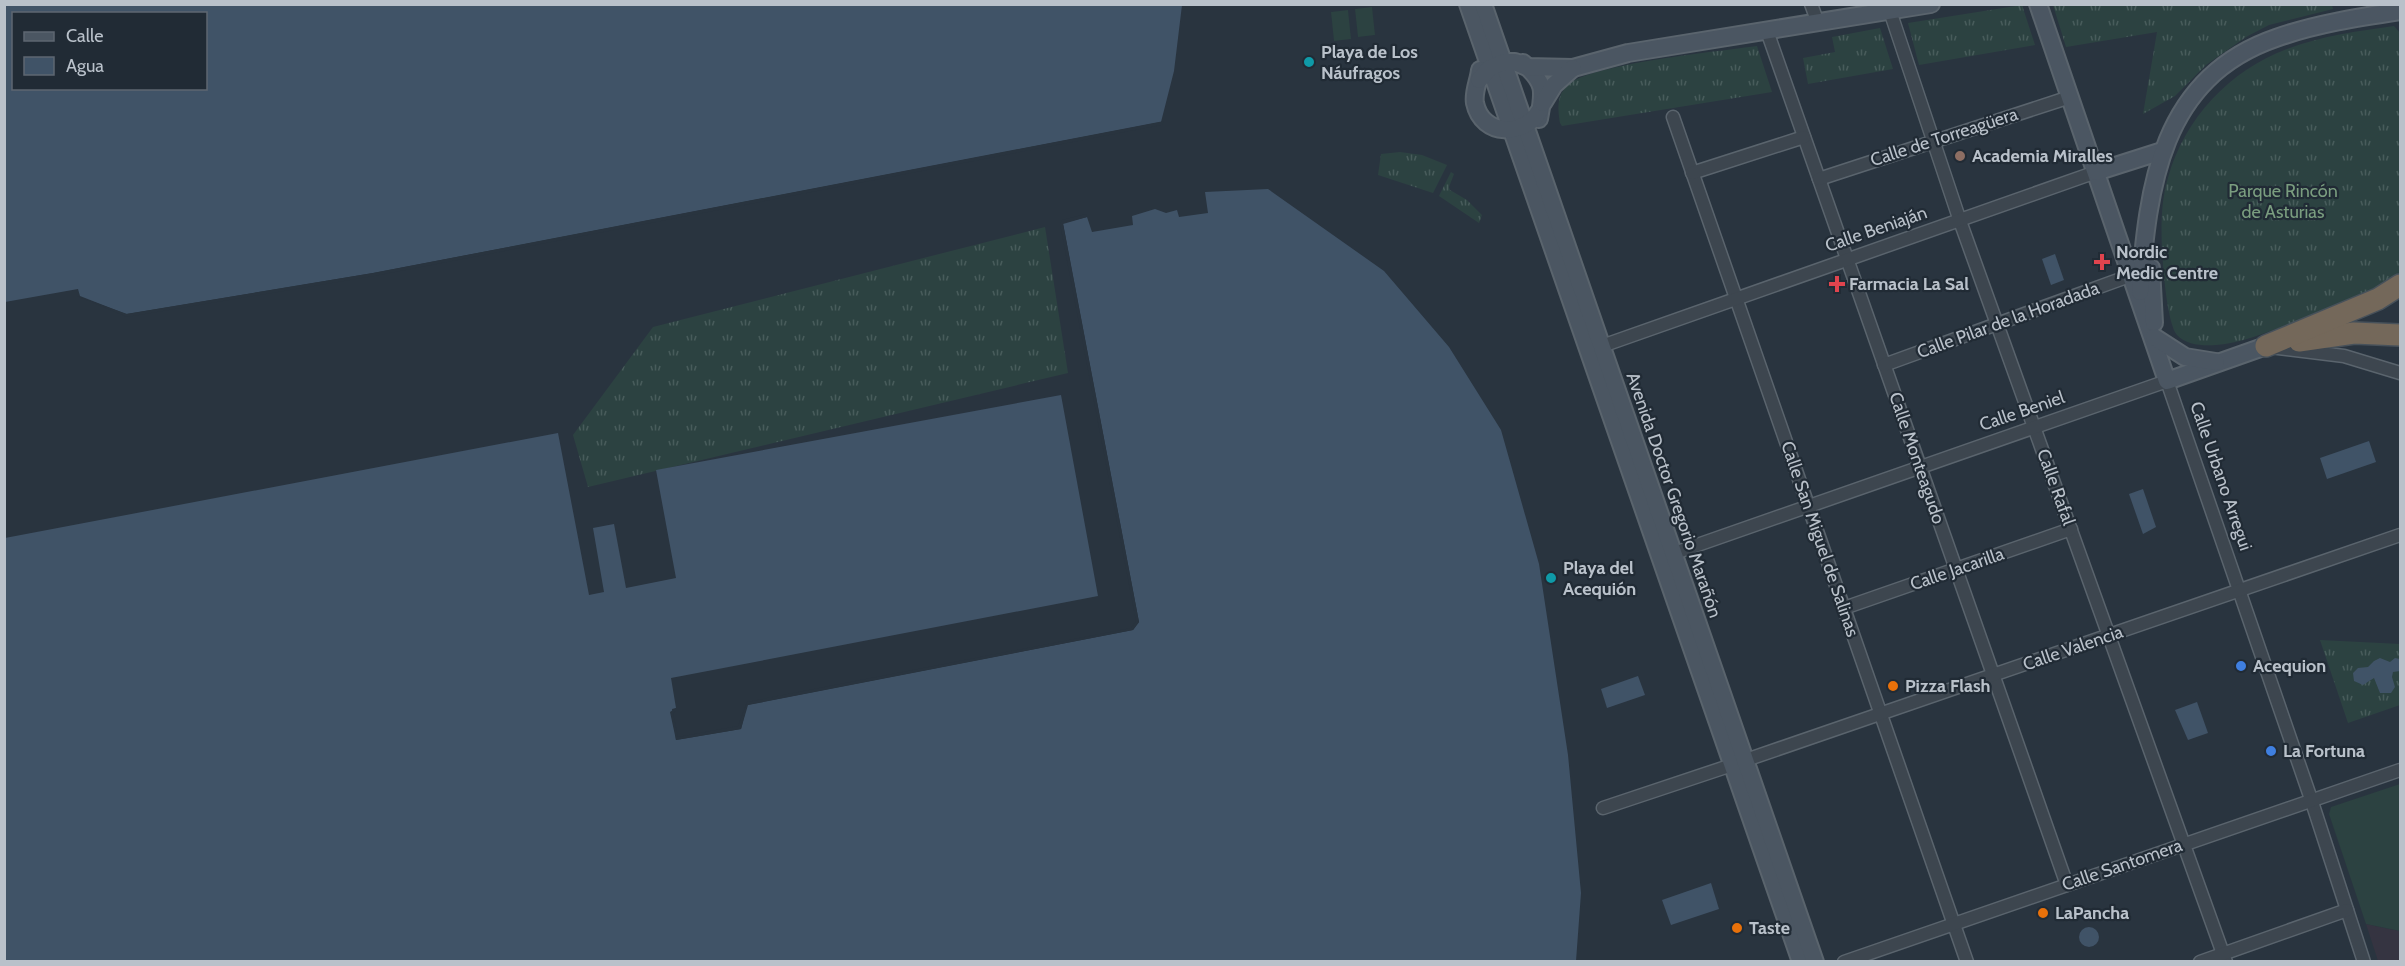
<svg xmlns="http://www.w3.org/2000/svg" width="2405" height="966" font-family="Cabin,sans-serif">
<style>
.medical{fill:#353441}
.grass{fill:url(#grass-tufts)}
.garden{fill:#2c4241}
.water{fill:#405367;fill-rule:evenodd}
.pier{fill:#29343f}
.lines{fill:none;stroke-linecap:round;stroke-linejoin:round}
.street-casing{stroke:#5a646d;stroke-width:15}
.secondary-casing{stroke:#5a646d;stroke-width:20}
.highway-casing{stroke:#47515a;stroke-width:24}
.street{stroke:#3d464f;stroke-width:12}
.secondary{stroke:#4b5662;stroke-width:16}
.highway{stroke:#74685a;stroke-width:21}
.culture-dot{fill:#0f9aa8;stroke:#212b35;stroke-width:2}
.education-dot{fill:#8d6e63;stroke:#212b35;stroke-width:2}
.health-dot{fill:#e0444e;stroke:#212b35;stroke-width:2}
.shop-dot{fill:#3f7fe0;stroke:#212b35;stroke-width:2}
.food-dot{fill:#e8710a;stroke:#212b35;stroke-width:2}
.labels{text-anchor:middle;stroke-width:4.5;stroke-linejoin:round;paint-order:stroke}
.poi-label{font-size:18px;font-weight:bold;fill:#b9c1ca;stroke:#212b35;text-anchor:start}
.street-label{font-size:18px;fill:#b9c1ca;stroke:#212b35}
.park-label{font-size:18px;fill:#7a9d7f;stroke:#212b35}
</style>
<defs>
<pattern id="grass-tufts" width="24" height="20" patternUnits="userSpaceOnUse" patternTransform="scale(1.5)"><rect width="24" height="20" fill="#2c4241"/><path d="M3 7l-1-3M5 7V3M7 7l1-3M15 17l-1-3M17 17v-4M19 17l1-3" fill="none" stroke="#485c5b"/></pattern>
</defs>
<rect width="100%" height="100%" fill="#29343f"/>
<polygon class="medical" points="2366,924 2400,931 2400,961 2378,961"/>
<g class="grass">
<polygon points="2022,5 2035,45 1919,65 1908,23"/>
<polygon points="2332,5 2333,9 2269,25 2246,37 2206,65 2175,96 2143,114 2157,32 2066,47 2053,5"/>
<path d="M2394,26L2400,33V272C2372,298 2333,308 2298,321C2272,330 2244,343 2216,345C2203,346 2186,345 2177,335C2167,323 2163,267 2162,250C2161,227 2161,200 2168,178C2184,119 2230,70 2287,49C2321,36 2358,31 2394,26Z"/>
<polygon points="1880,28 1893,69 1808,84 1803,58 1835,52 1832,37"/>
<path d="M1757,46L1772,92L1562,126L1560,123C1558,109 1556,96 1568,85C1589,64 1722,51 1757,46Z"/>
<polygon points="1400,152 1422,155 1447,165 1433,193 1378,175 1381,154"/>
<polygon points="1451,172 1454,174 1449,187 1450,190 1467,200 1482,215 1479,223 1439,196"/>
<polygon points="1045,227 1068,373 588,487 573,435 653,327"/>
<polygon points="2320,640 2400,644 2400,705 2348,723"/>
</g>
<g class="garden">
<polygon points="1372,7 1375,35 1358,37 1355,9"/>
<polygon points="1348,10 1351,39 1334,41 1331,12"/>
<polygon points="2400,784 2400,931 2366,924 2329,814 2331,807"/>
</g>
<g class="water">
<path d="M5,5H1182L1174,71L1161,122L373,273L126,314L80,296L78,289L5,302ZM14,14H206V88H14Z"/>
<polygon points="1268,189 1384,271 1449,347 1501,430 1539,564 1568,755 1581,893 1576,961 5,962 5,538 558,433 589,595 604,592 593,528 614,524 626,588 676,578 656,470 1061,395 1098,596 671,678 676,708 672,709 676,740 741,729 747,705 1133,630 1139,622 1063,223 1087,217 1092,232 1133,225 1132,216 1155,209 1166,213 1177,210 1179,217 1208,213 1205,192"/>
<polygon points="2055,254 2064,280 2051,285 2042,259"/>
<polygon points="2369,441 2376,462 2327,479 2320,458"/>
<polygon points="2143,489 2156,527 2143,534 2129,494"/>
<polygon points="2395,658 2400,659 2400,671 2393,672 2392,677 2395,687 2391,693 2380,693 2374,678 2363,685 2354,681 2353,673 2358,668 2368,667 2374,661 2380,658 2390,662"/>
<polygon points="1638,676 1645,695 1607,708 1601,689"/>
<polygon points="2197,702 2208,733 2188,740 2175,710"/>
<polygon points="1711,883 1719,909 1671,925 1662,900"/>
<circle cx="2089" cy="937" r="10"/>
</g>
<g class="pier">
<polygon points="1164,121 1162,125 1130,131 374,276 127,317 77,296 127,314 373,273"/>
<polygon points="1086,214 1087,217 1063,224 1139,622 1133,630 748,705 741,729 676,740 670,712 676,708 676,711 673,713 678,737 738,726 747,702 1131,628 1136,621 1060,224 1062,220"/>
</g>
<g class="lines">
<defs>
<g id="street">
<polyline points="1811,4 1818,23"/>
<polyline points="1890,11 1960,221 2226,962"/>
<polyline points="1767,31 2067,885"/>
<polyline points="1673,117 1967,962"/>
<polyline points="1692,173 1804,137"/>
<polyline points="1819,179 2070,97"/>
<polyline points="1602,346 2096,172"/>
<polyline points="2270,347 2344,356 2400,373"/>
<polyline points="1884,365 2132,275"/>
<polyline points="1666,556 2167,381 2311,799 2364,962"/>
<polyline points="1844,608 2071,529"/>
<polyline points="1746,760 2400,535"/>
<polyline points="1603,808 1732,765"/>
<polyline points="1844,962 2400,770"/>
<polyline points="2200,962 2347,910"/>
</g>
<g id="secondary">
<polyline points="1468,4 1801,962"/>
<polyline points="1483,4 1815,962"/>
<polyline points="2038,4 2167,381 2266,346"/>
<path d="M1523,63C1546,83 1544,91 1539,119"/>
<path d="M1480,70C1479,81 1473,92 1475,103C1482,137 1525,137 1540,110"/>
<polyline points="1479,80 1490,68 1504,62 1515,62 1527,67 1573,68 1628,53 1931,4"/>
<polyline points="1543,103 1554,85 1573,68"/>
<polyline points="2096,172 2162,151"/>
<polyline points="2151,268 2154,323"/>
<path d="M2140,292C2148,187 2160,78 2276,38C2315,24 2360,17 2400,11"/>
<polyline points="2154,337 2185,357 2216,362"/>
</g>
<g id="highway">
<polyline points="2299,341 2354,333 2400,335"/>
<polyline points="2266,346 2378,299 2400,285"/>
</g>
</defs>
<use href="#street" class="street-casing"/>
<use href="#secondary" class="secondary-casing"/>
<use href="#highway" class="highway-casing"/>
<use href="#street" class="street"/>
<use href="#secondary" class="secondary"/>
<use href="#highway" class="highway"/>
</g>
<g class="culture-dot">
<circle cx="1309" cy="62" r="6"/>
<circle cx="1551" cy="578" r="6"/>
</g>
<circle class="education-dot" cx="1960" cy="156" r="6"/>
<g class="health-dot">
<path d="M2099 253h6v6h6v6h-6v6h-6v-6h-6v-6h6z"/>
<path d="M1834 275h6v6h6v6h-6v6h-6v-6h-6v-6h6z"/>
</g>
<g class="shop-dot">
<circle cx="2241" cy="666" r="6"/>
<circle cx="2271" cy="751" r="6"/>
</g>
<g class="food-dot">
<circle cx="1893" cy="686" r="6"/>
<circle cx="2043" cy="913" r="6"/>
<circle cx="1737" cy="928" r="6"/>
</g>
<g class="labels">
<g class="poi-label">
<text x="1321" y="58">Playa de Los<tspan x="1321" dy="21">Náufragos</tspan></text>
<text x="1972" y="162">Academia Miralles</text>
<text x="2116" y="258">Nordic<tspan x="2116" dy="21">Medic Centre</tspan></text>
<text x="1849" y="290">Farmacia La Sal</text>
<text x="1563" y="574">Playa del<tspan x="1563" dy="21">Acequión</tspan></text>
<text x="2253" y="672">Acequion</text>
<text x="1905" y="692">Pizza Flash</text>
<text x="2283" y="757">La Fortuna</text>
<text x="2055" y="919">LaPancha</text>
<text x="1749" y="934">Taste</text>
</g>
<g class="street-label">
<text transform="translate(1944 137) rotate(-18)" y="6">Calle de Torreagüera</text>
<text transform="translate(1876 229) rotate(-19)" y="6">Calle Beniaján</text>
<text transform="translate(2008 320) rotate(-20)" y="6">Calle Pilar de la Horadada</text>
<text transform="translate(2022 411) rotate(-19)" y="6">Calle Beniel</text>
<text transform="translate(1917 458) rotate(71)" y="6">Calle Monteagudo</text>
<text transform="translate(2221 476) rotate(71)" y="6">Calle Urbano Arregui</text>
<text transform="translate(2056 487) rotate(70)" y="6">Calle Rafal</text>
<text transform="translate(1674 495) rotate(71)" y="6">Avenida Doctor Gregorio Marañón</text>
<text transform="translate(1820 539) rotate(71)" y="6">Calle San Miguel de Salinas</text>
<text transform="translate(1957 569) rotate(-19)" y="6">Calle Jacarilla</text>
<text transform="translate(2073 648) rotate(-19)" y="6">Calle Valencia</text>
<text transform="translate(2122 865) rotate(-19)" y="6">Calle Santomera</text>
</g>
<g class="park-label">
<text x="2283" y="197">Parque Rincón<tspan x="2283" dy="21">de Asturias</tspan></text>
</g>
</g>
<rect width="2405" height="966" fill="none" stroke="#b9c1ca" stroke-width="12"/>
<rect x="12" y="12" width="195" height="78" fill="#212b35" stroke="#5e6771" stroke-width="1.5"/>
<rect x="24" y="32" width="30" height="9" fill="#4b5662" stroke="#5e6771" stroke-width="1.5"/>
<text x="66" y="42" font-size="18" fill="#b9c1ca">Calle</text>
<rect x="24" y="57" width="30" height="18" fill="#405367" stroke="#5e6771" stroke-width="1.5"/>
<text x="66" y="72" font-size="18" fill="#b9c1ca">Agua</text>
</svg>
